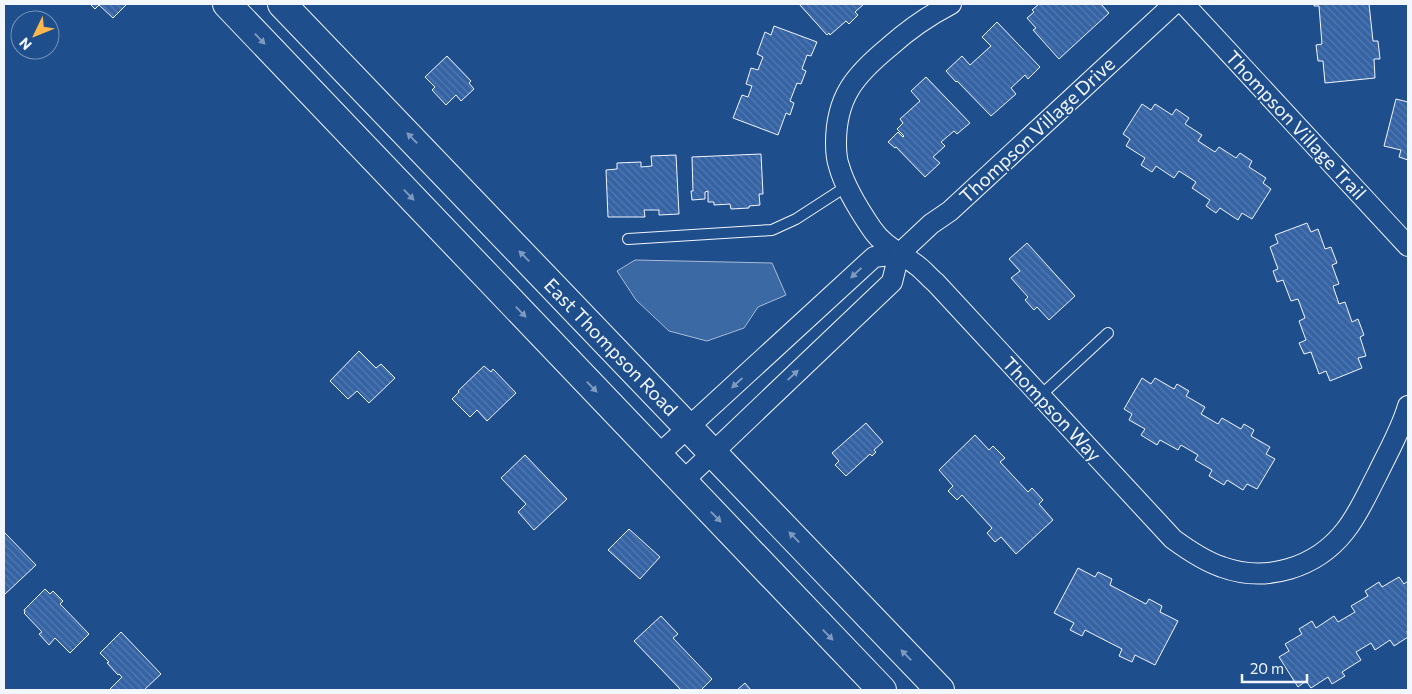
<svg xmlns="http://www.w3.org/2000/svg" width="1412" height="694" font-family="Commissioner,sans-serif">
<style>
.water{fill:#3b69a3;stroke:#a8bbd7}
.building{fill:url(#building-back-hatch);stroke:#f2f6ff}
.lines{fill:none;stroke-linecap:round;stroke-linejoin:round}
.service-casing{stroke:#f2f6ff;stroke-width:12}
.minor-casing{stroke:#f2f6ff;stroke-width:22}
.primary-casing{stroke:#f2f6ff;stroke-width:30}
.service{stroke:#1f4e8c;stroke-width:10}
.minor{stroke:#1f4e8c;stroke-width:20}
.primary{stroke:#1f4e8c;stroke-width:28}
.oneway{fill:#7e9ac0}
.labels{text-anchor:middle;stroke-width:4;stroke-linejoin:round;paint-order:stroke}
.street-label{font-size:19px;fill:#f2f6ff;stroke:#1f4e8c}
</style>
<defs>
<pattern id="building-back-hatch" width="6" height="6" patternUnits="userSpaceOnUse" patternTransform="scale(1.25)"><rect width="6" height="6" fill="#3563a3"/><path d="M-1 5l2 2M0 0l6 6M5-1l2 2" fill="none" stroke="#537ab1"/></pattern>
</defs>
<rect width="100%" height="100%" fill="#1f4e8c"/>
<polygon class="water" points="635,260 772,263 786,295 758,307 744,328 707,341 669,331 636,300 617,271"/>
<g class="building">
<polygon points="90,4 127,4 113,18 99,5 95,9"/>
<polygon points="799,4 864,4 855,12 858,15 849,24 846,21 830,35 829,33 827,35"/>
<polygon points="1039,4 1101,4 1109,13 1059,59 1033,30 1036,28 1027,18 1034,12 1032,10"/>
<polygon points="1314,4 1369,4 1373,41 1378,41 1380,59 1374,59 1375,78 1325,83 1323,61 1318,61 1316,45 1322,44 1319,6 1314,6"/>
<polygon points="997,22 1040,67 1028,79 1025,75 1011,88 1016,94 991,116 957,81 956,82 946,71 962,56 970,65 991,46 982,37"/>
<polygon points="774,26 817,42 811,56 807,55 802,69 806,71 801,84 797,83 790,101 794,103 790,115 786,113 778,135 733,118 742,95 748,97 752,86 746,84 751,68 758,70 763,57 757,54 765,32 771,35"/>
<polygon points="447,56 471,81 469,83 474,89 461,101 456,95 446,105 432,90 435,87 425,77"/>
<polygon points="926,77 970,123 957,134 954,131 941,142 945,146 933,157 940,163 925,177 896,147 895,148 888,142 898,132 903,137 904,136 897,129 903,123 900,119 920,101 911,91"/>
<polygon points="1396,99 1408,102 1408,160 1399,157 1401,150 1384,146"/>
<polygon points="1142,104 1151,110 1155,104 1172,115 1176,109 1189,118 1185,124 1202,135 1198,141 1215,152 1219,147 1236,158 1240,153 1252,161 1249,167 1266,178 1263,183 1271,189 1252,219 1242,213 1238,220 1220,208 1216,213 1206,206 1210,200 1192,188 1196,182 1179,171 1174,178 1156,166 1152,172 1141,165 1145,158 1126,146 1130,139 1123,134"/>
<polygon points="761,154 763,194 759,194 760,205 749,206 749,208 731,209 730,204 714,205 714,202 708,202 708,191 705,192 705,199 692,200 691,191 693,191 692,157"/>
<polygon points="676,155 679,214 659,215 659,210 644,210 645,217 608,217 606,170 617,169 617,163 641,162 641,167 652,166 651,156"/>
<polygon points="1307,223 1311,232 1318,229 1325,249 1331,247 1337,263 1332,265 1339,284 1333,286 1339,304 1345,302 1352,322 1358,319 1364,335 1360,337 1366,356 1358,358 1362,368 1330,381 1326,371 1319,374 1311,352 1304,354 1299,343 1306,340 1299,321 1305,318 1298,299 1291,301 1283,280 1277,282 1273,271 1278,269 1270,247 1278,243 1275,235"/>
<polygon points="1027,243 1075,296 1049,320 1037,307 1034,310 1025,300 1028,297 1011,278 1020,271 1009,259"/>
<polygon points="359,351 376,368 381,364 395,378 369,403 357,391 348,399 330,381"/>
<polygon points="484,366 491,372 493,369 516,393 487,421 477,410 470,417 452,399 459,392 458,391"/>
<polygon points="1142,378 1151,384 1155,378 1174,389 1177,384 1189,391 1186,396 1205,407 1201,414 1218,424 1222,418 1241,429 1244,424 1254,430 1251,436 1270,447 1266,454 1275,459 1257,489 1247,484 1243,490 1227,480 1224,485 1209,476 1212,470 1195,460 1198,455 1181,445 1178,450 1160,440 1157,445 1141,435 1145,429 1129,420 1132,414 1124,409"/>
<polygon points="866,423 883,442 874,450 876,452 872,456 870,454 846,476 835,465 839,461 832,453"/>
<polygon points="975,435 989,450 993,446 1005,458 1000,462 1028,492 1032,488 1043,500 1039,504 1053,520 1016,554 1001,537 995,542 987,533 992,528 962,495 957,500 948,491 953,486 939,470"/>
<polygon points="525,455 567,499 534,530 518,512 526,504 501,478"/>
<polygon points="629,529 660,557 640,579 608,550"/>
<polygon points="4,532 36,565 4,595"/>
<polygon points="1078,568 1095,577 1098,572 1112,579 1110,585 1146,604 1149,599 1162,606 1160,612 1178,621 1155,665 1135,655 1132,662 1119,656 1122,649 1085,630 1082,636 1070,630 1074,623 1054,613"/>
<polygon points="1399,577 1404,584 1408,581 1408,630 1407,631 1408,637 1394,646 1390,640 1375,650 1371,643 1356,652 1361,660 1342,672 1345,676 1332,684 1328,677 1311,688 1306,681 1298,687 1279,657 1289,651 1285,644 1302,634 1299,629 1312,621 1316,628 1334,616 1338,622 1355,612 1351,606 1368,596 1365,591 1379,582 1382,587"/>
<polygon points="45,589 50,594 53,591 63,601 60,604 89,634 70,653 55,638 49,645 39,634 42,632 24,613 25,612 24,610"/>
<polygon points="661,616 678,634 673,638 712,679 701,690 681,690 634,641"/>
<polygon points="121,632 161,674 144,690 112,690 110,689 122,677 119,674 118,675 107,663 109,662 100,653"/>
<polygon points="745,683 751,690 737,690"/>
</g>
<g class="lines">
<defs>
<g id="service">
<polyline points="628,239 772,230 796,219 847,186"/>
<polyline points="1040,396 1108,333"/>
</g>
<g id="minor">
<path d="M951,4C928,16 908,30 889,47C855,75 836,97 836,143C836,150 836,158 839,166C845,188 859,210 872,229C884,247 903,254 919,267C925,272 930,278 936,283L1173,539C1188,550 1204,561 1222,567C1266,583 1316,568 1345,531C1358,515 1367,494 1377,475C1388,452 1401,430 1408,406"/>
<polyline points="1184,4 1408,246"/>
<polyline points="657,456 874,257 899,254"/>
<polyline points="682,482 892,282 899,254 931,224 950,211 1174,4"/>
</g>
<g id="primary">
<polyline points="227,4 882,690"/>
<polyline points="282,4 940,690"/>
</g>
</defs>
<use href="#service" class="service-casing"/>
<use href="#minor" class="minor-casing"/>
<use href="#primary" class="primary-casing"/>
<use href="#service" class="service"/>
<use href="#minor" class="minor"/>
<use href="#primary" class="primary"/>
</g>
<defs><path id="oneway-solid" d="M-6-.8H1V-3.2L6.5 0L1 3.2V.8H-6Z" transform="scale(1.25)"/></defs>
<g class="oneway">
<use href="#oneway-solid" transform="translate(260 39) rotate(46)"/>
<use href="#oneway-solid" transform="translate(412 138) rotate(-134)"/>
<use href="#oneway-solid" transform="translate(409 195) rotate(46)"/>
<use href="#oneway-solid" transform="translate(524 256) rotate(-134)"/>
<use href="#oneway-solid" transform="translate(856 273) rotate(137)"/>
<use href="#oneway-solid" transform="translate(521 312) rotate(46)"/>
<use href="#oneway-solid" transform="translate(793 375) rotate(-43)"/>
<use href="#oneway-solid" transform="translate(737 383) rotate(137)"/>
<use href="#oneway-solid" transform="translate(592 387) rotate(46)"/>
<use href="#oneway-solid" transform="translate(716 517) rotate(46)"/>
<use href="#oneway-solid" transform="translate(794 537) rotate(-134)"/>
<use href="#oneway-solid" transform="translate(828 635) rotate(46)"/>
<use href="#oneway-solid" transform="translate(906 655) rotate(-134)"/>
</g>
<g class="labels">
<g class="street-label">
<text transform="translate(1296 125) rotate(47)" y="7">Thompson Village Trail</text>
<text transform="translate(1037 130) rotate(-43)" y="7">Thompson Village Drive</text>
<text transform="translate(611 347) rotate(46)" y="7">East Thompson Road</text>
<text transform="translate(1052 409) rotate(47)" y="7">Thompson Way</text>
</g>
</g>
<rect width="1412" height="694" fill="none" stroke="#f2f6ff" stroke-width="10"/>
<g transform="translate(35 35) rotate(227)"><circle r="24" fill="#1f4e8c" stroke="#7391ba"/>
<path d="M0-4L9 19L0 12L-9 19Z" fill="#ffb74d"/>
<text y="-8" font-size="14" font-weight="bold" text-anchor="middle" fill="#f2f6ff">N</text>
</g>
<path d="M1242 674v8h65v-8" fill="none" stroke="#f2f6ff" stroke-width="2.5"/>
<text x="1250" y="674" font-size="15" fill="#f2f6ff" stroke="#1f4e8c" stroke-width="4" paint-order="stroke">20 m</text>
</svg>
